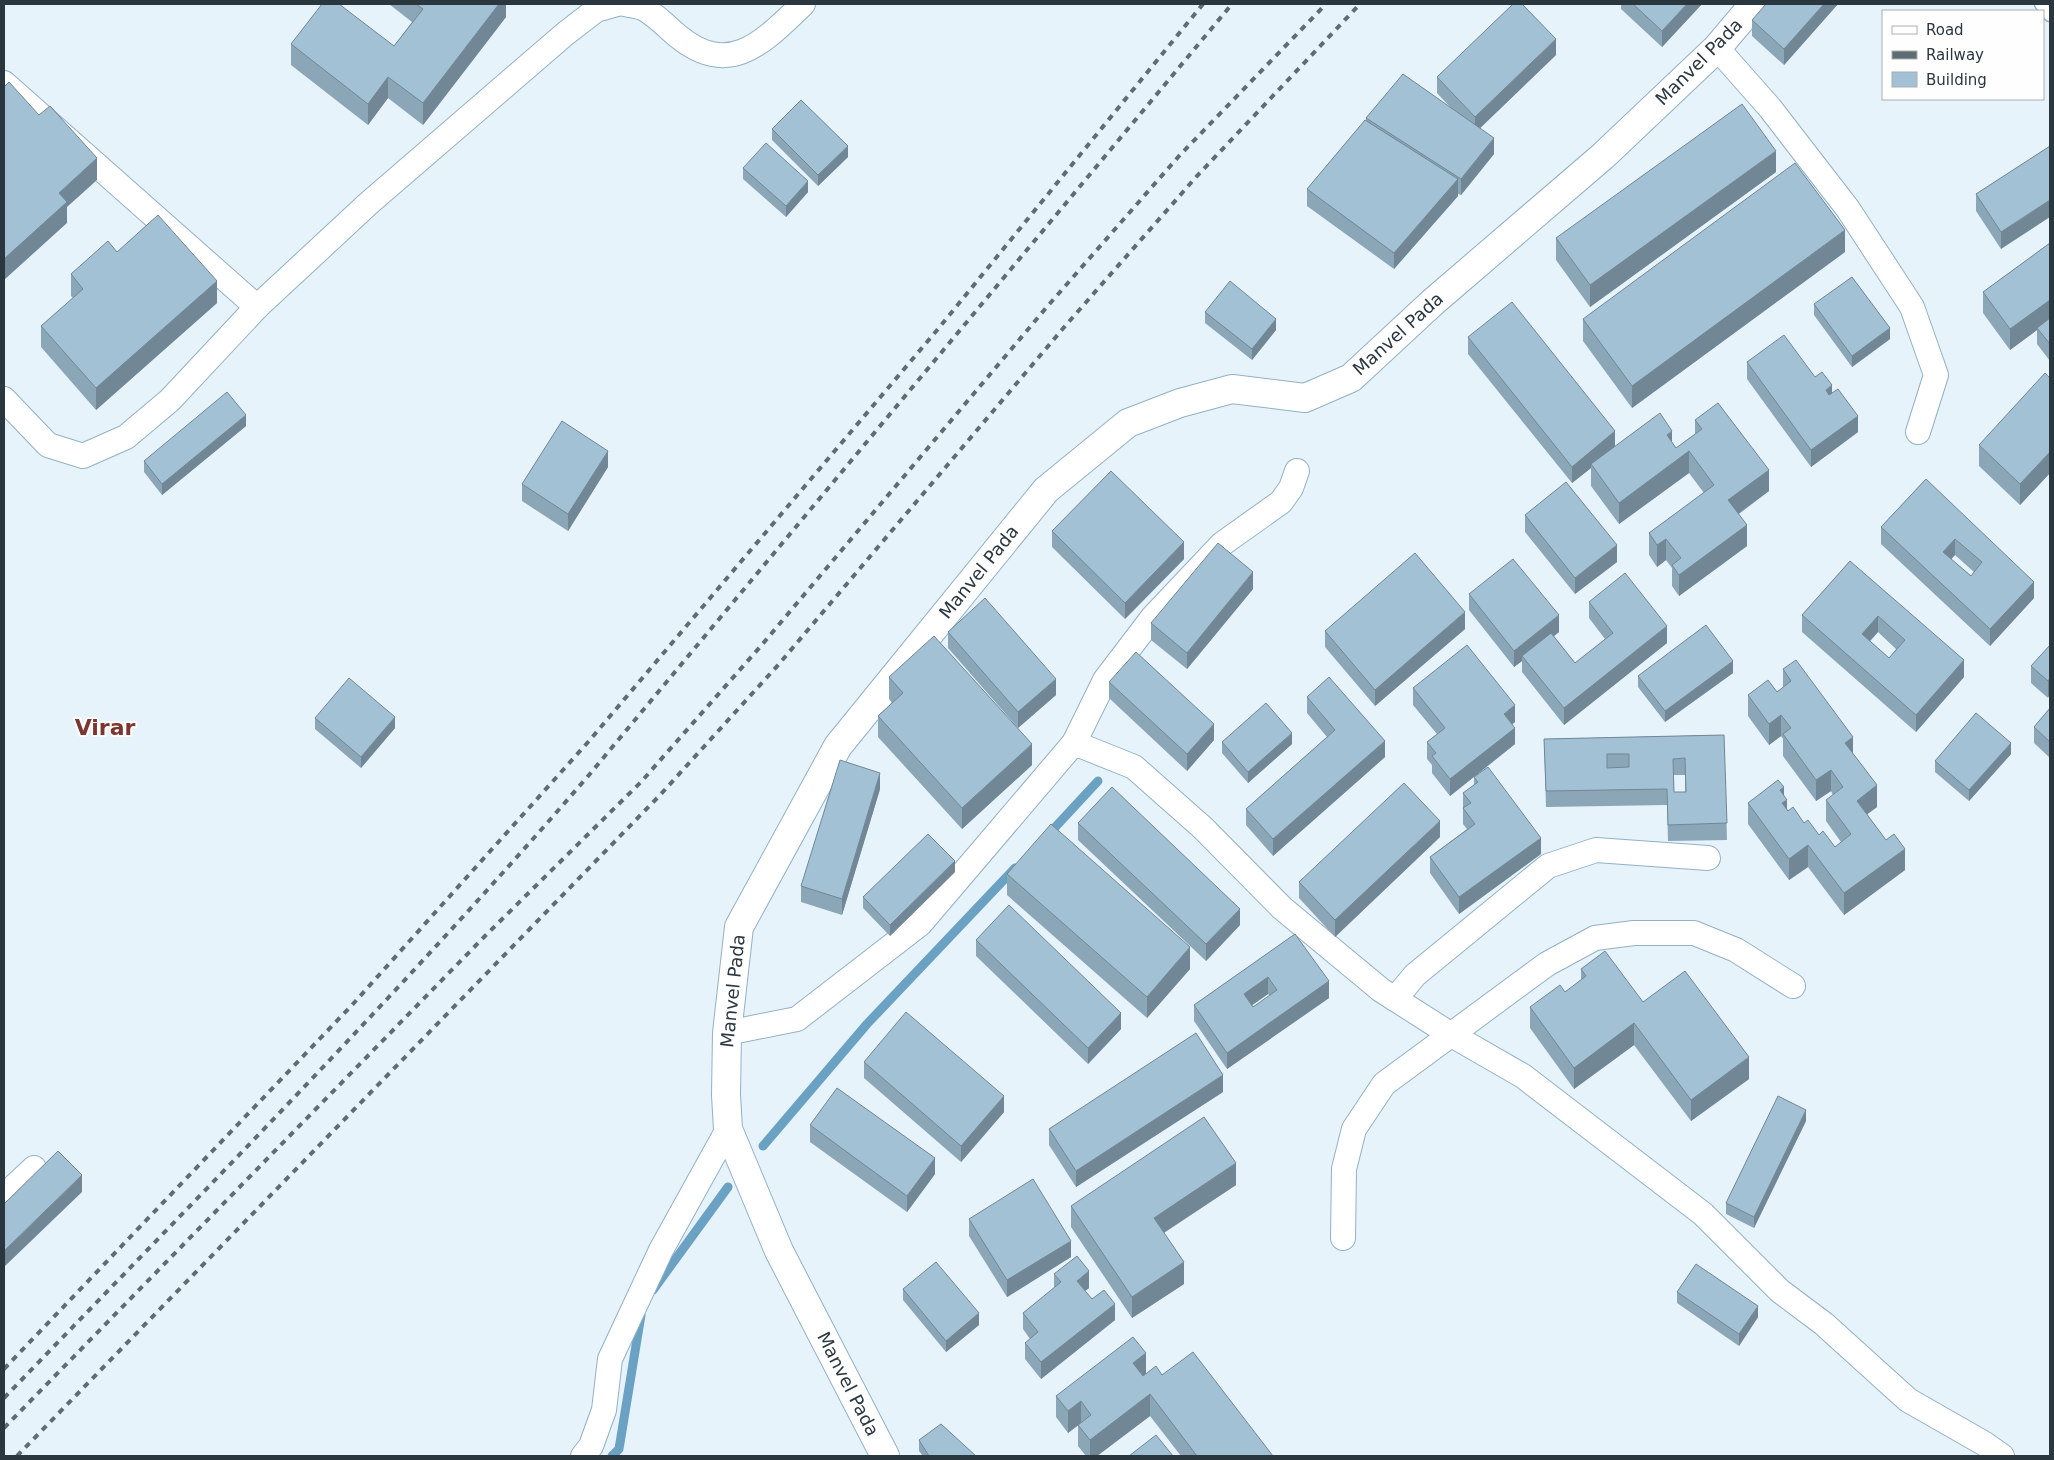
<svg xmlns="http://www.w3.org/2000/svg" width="2054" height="1460" font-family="'DejaVu Sans',sans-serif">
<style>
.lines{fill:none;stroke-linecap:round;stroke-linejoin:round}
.stream{stroke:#6ba1c3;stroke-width:9}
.lane-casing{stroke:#92b1c5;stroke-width:15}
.street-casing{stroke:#92b1c5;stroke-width:26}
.primary-casing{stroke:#92b1c5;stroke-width:30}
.lane{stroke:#fff;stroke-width:12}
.street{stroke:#fff;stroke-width:24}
.primary{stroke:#fff;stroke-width:28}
.rail{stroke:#606c74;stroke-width:4;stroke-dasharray:6 6;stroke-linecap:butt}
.wall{fill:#8ba6b7;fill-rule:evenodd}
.shaded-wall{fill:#718795}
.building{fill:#a2c1d5;stroke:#718795;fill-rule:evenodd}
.labels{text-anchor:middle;stroke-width:4;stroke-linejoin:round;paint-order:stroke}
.street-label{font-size:18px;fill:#2b373f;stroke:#fefefe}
.district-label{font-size:22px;font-weight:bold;fill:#7c352f;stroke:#fefefe}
</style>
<rect width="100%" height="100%" fill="#e6f3fb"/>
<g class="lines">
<g class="stream">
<polyline points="1047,836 1098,781"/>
<polyline points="763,1146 867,1024 1015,868"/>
<polyline points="653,1290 728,1187"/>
<polyline points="612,1456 619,1449 641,1315"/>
</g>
<defs>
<polyline id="lane" points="2041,4 2050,15"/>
<g id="street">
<path d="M624,4C630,5 638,6 643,8C656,15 668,28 679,37C731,79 765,40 803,4"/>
<polyline points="1717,48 1770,108 1848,209 1912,307 1936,375 1918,432"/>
<polyline points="4,83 257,307"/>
<polyline points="4,399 48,445 83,456 126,437 170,400 257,307 369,203 565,34 596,10 617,4"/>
<polyline points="1074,743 1105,680 1153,617 1222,544 1281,502 1291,488 1297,471"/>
<polyline points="1395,999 1415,975 1548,866 1596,850 1708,858"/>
<polyline points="727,1033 797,1019 920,924 1074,743 1134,767 1203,828 1282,908 1381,990 1450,1034 1523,1076 1703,1214 1780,1291 1824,1324 1908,1400 1985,1444 2002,1456"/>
<polyline points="4,1196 34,1168"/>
<polyline points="1343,1238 1344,1169 1354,1129 1384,1084 1547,964 1595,938 1634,933 1694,933 1736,950 1793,986"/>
<polyline points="583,1456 591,1446 604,1410 610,1359 661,1250 728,1129"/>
</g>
<polyline id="primary" points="885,1456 779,1251 728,1129 726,1095 727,1033 739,927 838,746 1046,490 1128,423 1180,403 1232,389 1305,398 1351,378 1433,302 1603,156 1717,48 1754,4"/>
</defs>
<use href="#lane" class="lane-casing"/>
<use href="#street" class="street-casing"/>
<use href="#primary" class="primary-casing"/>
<use href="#lane" class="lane"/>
<use href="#street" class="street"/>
<use href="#primary" class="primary"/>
<g class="rail">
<polyline points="4,1369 353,1004 589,741 938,329 1203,4"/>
<path d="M4,1398C202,1193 403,990 589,775L1232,4"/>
<polyline points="4,1428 485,936 641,782 760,647 1046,308 1179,156 1326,4"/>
<polyline points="17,1456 661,794 779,664 1066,325 1197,176 1360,4"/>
</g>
</g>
<g class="wall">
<polygon points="389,4 506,4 506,17 423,125 388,98 368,125 291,65 291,44 394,46 412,22"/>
<polygon points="1621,4 1702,4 1662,47 1621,9"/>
<polygon points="1838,4 1784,65 1752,36 1752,20"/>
<polygon points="1556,55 1480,128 1494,154 1461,195 1458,194 1458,196 1394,269 1307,206 1307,189 1366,120 1366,118 1451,108 1437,93 1437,77"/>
<polygon points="772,129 848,157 818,186 772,140"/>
<polygon points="2050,146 2001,249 1976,211 1976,194"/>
<polygon points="743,168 808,192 786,217 743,179"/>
<polygon points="1776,172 1590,307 1556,260 1556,238"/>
<polygon points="2050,243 2050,361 2037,344 2037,330 2010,350 1983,313 1983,292"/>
<polygon points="117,252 217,303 96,410 41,347 41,326 73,298 71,296 71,274"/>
<polygon points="1845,252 1632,408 1583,341 1583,319"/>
<polygon points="1814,304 1890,339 1852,367 1814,315"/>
<polygon points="1205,312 1276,330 1252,360 1205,323"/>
<polygon points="1468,337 1615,446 1672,442 1676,448 1695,434 1695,420 1769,491 1739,514 1747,546 1679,596 1672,586 1672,568 1666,560 1657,567 1649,555 1649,533 1704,493 1689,473 1619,524 1591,486 1591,468 1572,483 1468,354"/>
<polygon points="1747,362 1815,377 1832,393 1858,432 1811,467 1747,379"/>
<polygon points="2050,378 2050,473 2020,505 1979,466 1979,445"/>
<polygon points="246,426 162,495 144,472 144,461"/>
<polygon points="608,467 568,531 522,501 522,484"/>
<path d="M1926,479L2034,598L1990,646L1881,544V527ZM1955,555L1974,572L1971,576L1951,559Z"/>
<polygon points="1525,515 1617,562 1575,594 1525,532"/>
<polygon points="1052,531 1184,559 1125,619 1052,547"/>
<path d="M1850,561L1964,677L1916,732L1802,632V615ZM1878,632L1896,649L1889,658L1870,641Z"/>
<polygon points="1253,589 1187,669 1151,640 1151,623"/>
<polygon points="1469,594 1559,632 1554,636 1575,663 1605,639 1589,618 1589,602 1667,643 1564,725 1522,672 1522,661 1514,667 1469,610"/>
<polygon points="1465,629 1375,706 1325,647 1325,631"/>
<polygon points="948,632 1056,695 1018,728 948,648"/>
<polygon points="2050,645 2048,698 2031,683 2031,666"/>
<polygon points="1783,669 1853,754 1877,807 1867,814 1905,870 1844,915 1808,867 1789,880 1748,824 1748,803 1784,795 1787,809 1788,811 1835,847 1841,842 1826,821 1826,800 1833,795 1831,791 1816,801 1783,756 1783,739 1781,736 1769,745 1748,716 1748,695 1777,692 1783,688"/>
<polygon points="1733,673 1665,722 1638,687 1638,676"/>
<polygon points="889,677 1032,765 962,829 878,737 878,716 892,703 889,699"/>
<polygon points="1109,682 1214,740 1187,771 1109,698"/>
<polygon points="1413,688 1515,722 1512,724 1515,744 1450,796 1432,773 1432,765 1427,759 1427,742 1437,734 1413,705"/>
<polygon points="1307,697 1385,757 1273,856 1246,825 1246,809 1327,737 1307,713"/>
<polygon points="2050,708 2050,758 2034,743 2034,727"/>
<polygon points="315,718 395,728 361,768 315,729"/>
<path d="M1724,735L1727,840L1668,841L1667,805L1546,807L1544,739ZM1674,775H1685V792H1674Z"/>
<polygon points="1222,742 1292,744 1248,783 1222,753"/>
<polygon points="2011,754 1969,801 1935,772 1935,761"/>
<polygon points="1474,777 1541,854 1459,914 1430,873 1430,857 1467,829 1463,824 1463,793 1474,785"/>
<polygon points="880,789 842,915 801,902 801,886"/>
<polygon points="1078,823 1240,925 1206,961 1078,840"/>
<polygon points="1440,837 1335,937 1299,898 1299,882"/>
<polygon points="955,872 890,936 863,908 863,897"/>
<polygon points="1007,874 1190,969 1147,1018 1007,895"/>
<path d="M1295,934L1329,998L1227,1069L1194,1021V1005ZM1268,994L1270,996L1253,1007L1252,1005Z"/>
<polygon points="976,940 1121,1029 1088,1064 976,956"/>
<polygon points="1581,969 1643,1002 1749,1079 1691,1121 1634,1045 1574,1089 1530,1028 1530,1007 1565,992 1581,980"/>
<polygon points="864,1062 1004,1112 961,1162 864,1078"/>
<polygon points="1223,1092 1076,1187 1049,1145 1049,1129"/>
<polygon points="1806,1121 1754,1228 1726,1214 1726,1203"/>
<polygon points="810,1125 935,1174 907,1212 810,1142"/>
<polygon points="1236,1185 1164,1233 1184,1284 1132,1318 1071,1227 1071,1206"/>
<polygon points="969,1219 1071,1257 1007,1297 969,1236"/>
<polygon points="1054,1274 1089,1288 1085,1291 1092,1299 1115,1320 1041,1379 1025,1359 1025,1343 1030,1339 1023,1329 1023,1313 1054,1288"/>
<polygon points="903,1289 979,1325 946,1352 903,1300"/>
<polygon points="1677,1292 1758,1317 1739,1346 1677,1303"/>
<polygon points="1146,1374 1162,1375 1273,1456 1181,1456 1150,1416 1097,1456 1086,1456 1078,1446 1078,1425 1081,1423 1068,1433 1056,1417 1056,1396"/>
<polygon points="919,1440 976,1456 923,1456 919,1451"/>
</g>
<g class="shaded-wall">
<polygon points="499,4 506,4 506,17 423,125 423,103"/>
<polygon points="1687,4 1702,4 1662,47 1662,31"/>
<polygon points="1824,4 1838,4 1784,65 1784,49"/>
<polygon points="1556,39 1556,55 1475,133 1475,117"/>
<polygon points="388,77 388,98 368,125 368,104"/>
<polygon points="1494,138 1494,154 1461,195 1461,179"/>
<polygon points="848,146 848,157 818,186 818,175"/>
<polygon points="1776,151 1776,172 1590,307 1590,285"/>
<polygon points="97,158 97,180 67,207 67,223 4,280 4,259 59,193"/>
<polygon points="1458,179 1458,196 1394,269 1394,253"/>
<polygon points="808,181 808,192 786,217 786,206"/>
<polygon points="2050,200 2050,217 2001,249 2001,232"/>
<polygon points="1845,230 1845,252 1632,408 1632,386"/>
<polygon points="217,281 217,303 96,410 96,388"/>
<polygon points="2050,300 2050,321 2037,328 2037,330 2010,350 2010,329"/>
<polygon points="1276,319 1276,330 1252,360 1252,349"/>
<polygon points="1890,328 1890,339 1852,367 1852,356"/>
<polygon points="1832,385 1832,402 1826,390"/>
<polygon points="246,415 246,426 162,495 162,484"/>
<polygon points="1858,416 1858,432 1811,467 1811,450"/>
<polygon points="1615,431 1615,448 1591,464 1591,468 1572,483 1572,467"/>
<polygon points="1672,431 1672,452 1667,435"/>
<polygon points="608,451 608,467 568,531 568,514"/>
<polygon points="1689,451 1689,473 1619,524 1619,503"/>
<polygon points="2050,452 2050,473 2020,505 2020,484"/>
<polygon points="1769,470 1769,491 1728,521 1728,500"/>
<polygon points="1747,525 1747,546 1679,596 1679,575"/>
<polygon points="1666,539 1666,560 1657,567 1657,545"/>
<polygon points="1955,539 1955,555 1943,568 1943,552"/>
<polygon points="1184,542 1184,559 1125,619 1125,603"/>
<polygon points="1617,545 1617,562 1575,594 1575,578"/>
<polygon points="1253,572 1253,589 1187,669 1187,653"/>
<polygon points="2034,582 2034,598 1990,646 1990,629"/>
<polygon points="1465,612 1465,629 1375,706 1375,690"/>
<polygon points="1559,615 1559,632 1525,659 1522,656 1522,661 1514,667 1514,651"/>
<polygon points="1878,616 1878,632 1862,650 1862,634"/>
<polygon points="1667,626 1667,643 1564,725 1564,708"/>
<polygon points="1964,660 1964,677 1916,732 1916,715"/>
<polygon points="1733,661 1733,673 1665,722 1665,711"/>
<polygon points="2050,678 2050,694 2048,698 2048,681"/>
<polygon points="1056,679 1056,695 1018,728 1018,712"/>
<polygon points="1515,705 1515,722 1504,731 1504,714"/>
<polygon points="1781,715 1781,736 1769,745 1769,724"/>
<polygon points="395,717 395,728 361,768 361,757"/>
<polygon points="1214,724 1214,740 1187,771 1187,754"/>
<polygon points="1515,728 1515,744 1450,796 1450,779"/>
<polygon points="1292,733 1292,744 1248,783 1248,772"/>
<polygon points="1853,737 1853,758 1845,743"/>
<polygon points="1385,741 1385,757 1273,856 1273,839"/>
<polygon points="2011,743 2011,754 1969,801 1969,790"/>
<polygon points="1032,744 1032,765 962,829 962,808"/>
<polygon points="1831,770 1831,791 1816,801 1816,780"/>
<polygon points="880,773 880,789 842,915 842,899"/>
<polygon points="1877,785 1877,807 1857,822 1857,801"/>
<polygon points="1784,787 1784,802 1787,800 1787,821 1782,825 1780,790"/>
<polygon points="1440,821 1440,837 1335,937 1335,920"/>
<polygon points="1541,838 1541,854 1459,914 1459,897"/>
<polygon points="1808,845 1808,867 1789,880 1789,859"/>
<polygon points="1905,849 1905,870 1844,915 1844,893"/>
<polygon points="955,861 955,872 890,936 890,925"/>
<polygon points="1240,909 1240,925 1206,961 1206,944"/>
<polygon points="1190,947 1190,969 1147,1018 1147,997"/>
<polygon points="1268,977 1268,994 1244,1011 1244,994"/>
<polygon points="1329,981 1329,998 1227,1069 1227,1053"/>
<polygon points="1121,1013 1121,1029 1088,1064 1088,1048"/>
<polygon points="1634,1023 1634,1045 1574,1089 1574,1068"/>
<polygon points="1749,1057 1749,1079 1691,1121 1691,1100"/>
<polygon points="1223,1075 1223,1092 1076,1187 1076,1171"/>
<polygon points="1004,1096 1004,1112 961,1162 961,1146"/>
<polygon points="1806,1110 1806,1121 1754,1228 1754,1217"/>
<polygon points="935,1158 935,1174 907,1212 907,1196"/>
<polygon points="1236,1163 1236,1185 1154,1239 1154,1218"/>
<polygon points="82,1175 82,1192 4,1267 4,1251"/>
<polygon points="1071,1241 1071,1257 1007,1297 1007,1280"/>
<polygon points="1184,1262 1184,1284 1132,1318 1132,1297"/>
<polygon points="1089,1271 1089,1288 1077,1297 1077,1281"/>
<polygon points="1115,1304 1115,1320 1041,1379 1041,1362"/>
<polygon points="1758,1306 1758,1317 1739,1346 1739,1334"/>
<polygon points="979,1313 979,1325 946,1352 946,1341"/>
<polygon points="1146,1353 1146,1374 1133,1384 1133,1363"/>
<polygon points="1150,1394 1150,1416 1097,1456 1090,1456 1090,1440"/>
<polygon points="1081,1401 1081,1423 1068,1433 1068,1411"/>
</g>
<g class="building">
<polygon points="322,4 339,4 394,46 423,9 416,4 499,4 423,103 388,77 368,104 291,44"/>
<polygon points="1513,4 1522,4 1556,39 1475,117 1437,77"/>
<polygon points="1633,4 1687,4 1662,31"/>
<polygon points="1766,4 1824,4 1784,49 1752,20"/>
<polygon points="1403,74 1494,138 1461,179 1366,118"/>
<polygon points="9,82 39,115 50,106 97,158 59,193 67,202 4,259 4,87"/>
<polygon points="801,100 848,146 818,175 772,129"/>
<polygon points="1742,104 1776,151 1590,285 1556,238"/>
<polygon points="1365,120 1458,179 1394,253 1307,189"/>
<polygon points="766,143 808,181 786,206 743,168"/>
<polygon points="2050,146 2050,200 2001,232 1976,194"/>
<polygon points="1795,163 1845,230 1632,386 1583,319"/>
<polygon points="158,215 217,281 96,388 41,326 83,289 71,274 108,241 117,252"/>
<polygon points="2050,243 2050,300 2010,329 1983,292"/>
<polygon points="1852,277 1890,328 1852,356 1814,304"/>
<polygon points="1230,281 1276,319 1252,349 1205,312"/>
<polygon points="1512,302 1615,431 1572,467 1468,337"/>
<polygon points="2050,318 2050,344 2037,328"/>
<polygon points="1784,335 1815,377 1822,372 1832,385 1826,390 1829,395 1838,389 1858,416 1811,450 1747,362"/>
<polygon points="2045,373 2050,378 2050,452 2020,484 1979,445"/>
<polygon points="227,392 246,415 162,484 144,461"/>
<polygon points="1718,403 1769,470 1728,500 1747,525 1679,575 1672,565 1681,558 1666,539 1657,545 1649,533 1714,485 1689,451 1619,503 1591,464 1660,413 1672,431 1667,435 1676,448 1702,429 1695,420"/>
<polygon points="562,421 608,451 568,514 522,484"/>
<polygon points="1111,471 1184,542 1125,603 1052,531"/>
<path d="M1926,479L2034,582L1990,629L1881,527ZM1955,539L1982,562L1971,576L1943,552Z"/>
<polygon points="1566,482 1617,545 1575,578 1525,515"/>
<polygon points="1218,543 1253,572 1187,653 1151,623"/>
<polygon points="1415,553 1465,612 1375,690 1325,631"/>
<polygon points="1513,559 1559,615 1514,651 1469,594"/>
<path d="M1850,561L1964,660L1916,715L1802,615ZM1878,616L1905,640L1889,658L1862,634Z"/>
<polygon points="1625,573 1667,626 1564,708 1522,656 1551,633 1575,663 1613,633 1589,602"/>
<polygon points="985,598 1056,679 1018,712 948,632"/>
<polygon points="1706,625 1733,661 1665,711 1638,676"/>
<polygon points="934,636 1032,744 962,808 878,716 903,693 889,677"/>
<polygon points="1467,645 1515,705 1504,714 1515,728 1450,779 1432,756 1436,753 1427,742 1445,728 1413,688"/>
<polygon points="2050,645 2050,678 2048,681 2031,666"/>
<polygon points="1136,652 1214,724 1187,754 1109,682"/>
<polygon points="1796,660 1853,737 1845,743 1877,785 1857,801 1886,840 1894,834 1905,849 1844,893 1808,845 1789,859 1748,803 1778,780 1784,787 1780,790 1787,800 1782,803 1788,811 1793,807 1804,823 1808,820 1819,835 1823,831 1835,847 1851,834 1826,800 1843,787 1831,770 1816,780 1783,734 1791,728 1781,715 1769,724 1748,695 1768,680 1777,692 1791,681 1783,669"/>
<polygon points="1329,677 1385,741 1273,839 1246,809 1335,730 1307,697"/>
<polygon points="349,678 395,717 361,757 315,718"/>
<polygon points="1266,703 1292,733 1248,772 1222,742"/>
<polygon points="2050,708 2050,742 2034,727"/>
<polygon points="1976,713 2011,743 1969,790 1935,761"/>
<path d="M1724,735L1727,823L1668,825L1667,789L1546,791L1544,739ZM1607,754H1629V767L1607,768ZM1685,758L1686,792H1674L1673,759Z"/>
<polygon points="840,760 880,773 842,899 801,886"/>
<polygon points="1488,767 1541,838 1459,897 1430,857 1475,824 1463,808 1471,803 1463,793 1478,782 1474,777"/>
<polygon points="1404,783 1440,821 1335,920 1299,882"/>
<polygon points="1112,787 1240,909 1206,944 1078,823"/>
<polygon points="1051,824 1190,947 1147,997 1007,874"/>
<polygon points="928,834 955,861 890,925 863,897"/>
<polygon points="1009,905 1121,1013 1088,1048 976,940"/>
<path d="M1295,934L1329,981L1227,1053L1194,1005ZM1268,977L1277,990L1253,1007L1244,994Z"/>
<polygon points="1605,951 1643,1002 1685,971 1749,1057 1691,1100 1634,1023 1574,1068 1530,1007 1560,985 1565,992 1586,976 1581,969"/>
<polygon points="906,1012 1004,1096 961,1146 864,1062"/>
<polygon points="1196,1033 1223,1075 1076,1171 1049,1129"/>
<polygon points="837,1088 935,1158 907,1196 810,1125"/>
<polygon points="1778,1096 1806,1110 1754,1217 1726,1203"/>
<polygon points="1204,1117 1236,1163 1154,1218 1184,1262 1132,1297 1071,1206"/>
<polygon points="58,1151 82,1175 4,1251 4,1204"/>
<polygon points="1033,1179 1071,1241 1007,1280 969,1219"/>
<polygon points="1077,1256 1089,1271 1077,1281 1092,1299 1104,1290 1115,1304 1041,1362 1025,1343 1038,1332 1023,1313 1061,1282 1054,1274"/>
<polygon points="936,1262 979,1313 946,1341 903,1289"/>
<polygon points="1696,1264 1758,1306 1739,1334 1677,1292"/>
<polygon points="1133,1337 1146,1353 1133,1363 1143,1376 1156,1366 1162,1375 1193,1352 1273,1456 1197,1456 1150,1394 1090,1440 1078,1425 1091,1415 1081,1401 1068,1411 1056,1396"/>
<polygon points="941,1424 976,1456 929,1456 919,1440"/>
<polygon points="1156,1435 1173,1456 1129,1456"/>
</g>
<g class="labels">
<g class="street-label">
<text transform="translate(1699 62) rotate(-45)" y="6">Manvel Pada</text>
<text transform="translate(1398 334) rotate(-42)" y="6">Manvel Pada</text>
<text transform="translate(979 572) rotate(-51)" y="6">Manvel Pada</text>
<text transform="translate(733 991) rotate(-84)" y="6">Manvel Pada</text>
<text transform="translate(848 1384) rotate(63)" y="6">Manvel Pada</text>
</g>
<g class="district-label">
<text x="105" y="735">Virar</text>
</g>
</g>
<rect width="2054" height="1460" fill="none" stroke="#2b373f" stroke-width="10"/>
<rect x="1882" y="10" width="162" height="90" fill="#fefefe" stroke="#aaaeb2"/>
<rect x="1892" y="26" width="25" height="8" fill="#ffffff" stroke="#aaaeb2"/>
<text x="1926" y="35" font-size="15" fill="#2b373f">Road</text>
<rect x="1892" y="51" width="25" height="8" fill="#606c74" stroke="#aaaeb2"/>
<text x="1926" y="60" font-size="15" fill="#2b373f">Railway</text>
<rect x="1892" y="72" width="25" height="15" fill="#a2c1d5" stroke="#aaaeb2"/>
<text x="1926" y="85" font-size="15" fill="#2b373f">Building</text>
</svg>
